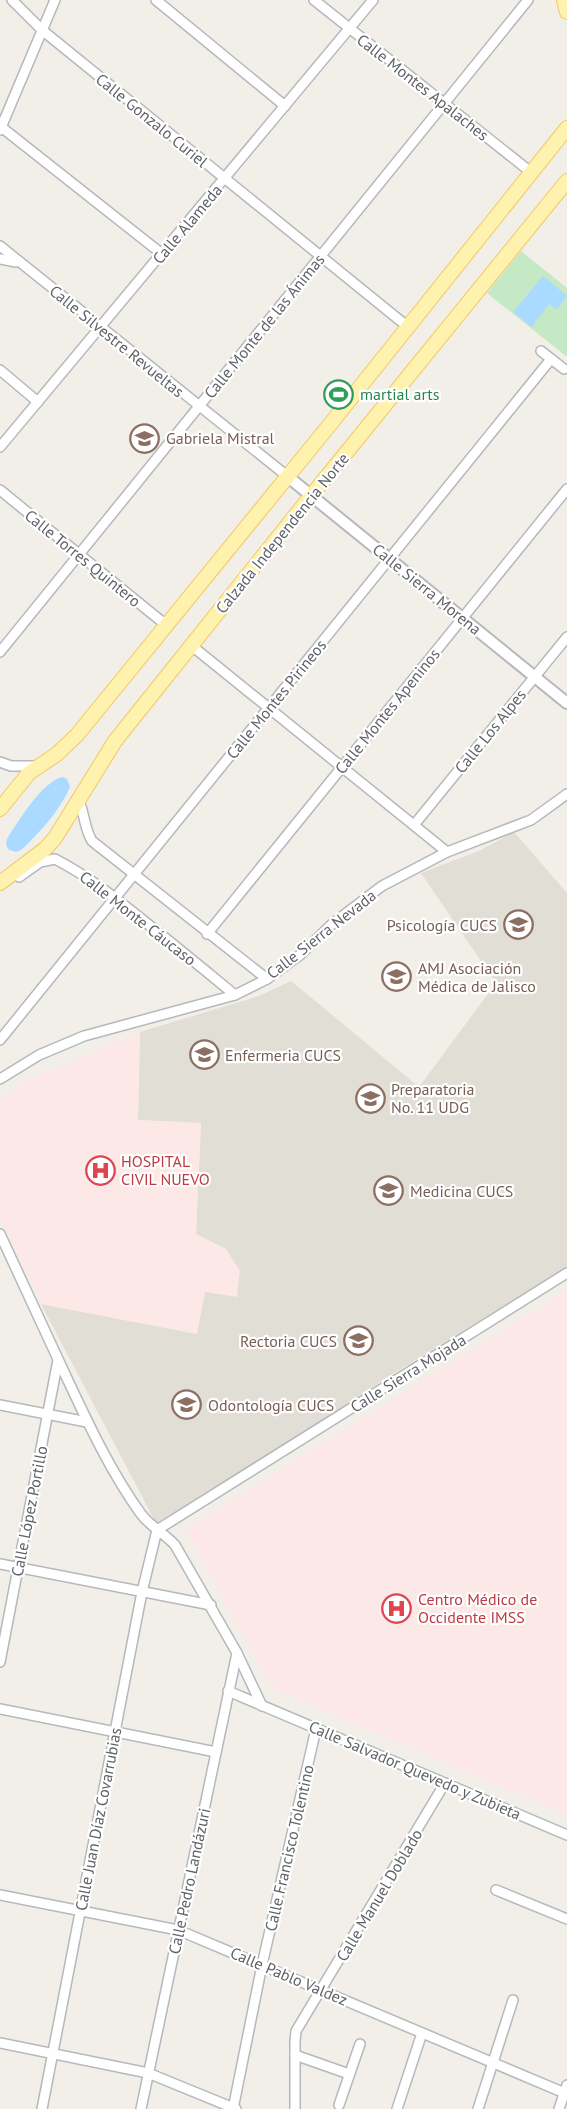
<svg xmlns="http://www.w3.org/2000/svg" width="567" height="2109" font-family="'PT Sans',sans-serif">
<style>
.education{fill:#e1ded6}
.medical{fill:#fce8e6}
.green{fill:#c5e8c5}
.water{fill:#aadaff}
.lines{fill:none;stroke-linecap:round;stroke-linejoin:round}
.minor-casing{stroke:#b5b8bc;stroke-width:12}
.tertiary-casing{stroke:#b5b8bc;stroke-width:14}
.primary-casing{stroke:#f2c960;stroke-width:16}
.minor{stroke:#fff;stroke-width:9}
.tertiary{stroke:#fff;stroke-width:10}
.primary{stroke:#fff2af;stroke-width:14}
.labels{text-anchor:middle;stroke-width:4.5;stroke-linejoin:round;paint-order:stroke}
.street-label{font-size:16px;fill:#5f6368;stroke:#fff}
.leisure-label{font-size:16px;fill:#27864d;stroke:#fff;text-anchor:start}
.education-label{font-size:16px;fill:#785e54;stroke:#fff;text-anchor:start}
.health-label{font-size:16px;fill:#be3a42;stroke:#fff;text-anchor:start}
</style>
<rect width="100%" height="100%" fill="#f1efe8"/>
<polygon class="education" points="514,832 567,893 567,1267 386,1378 261,1461 157,1525 41,1304 197,1334 205,1291 226,1249 196,1234 201,1123 138,1120 140,1032 259,996 291,981 419,1087 496,983 421,873 479,851"/>
<g class="medical">
<polygon points="140,1032 138,1120 201,1123 196,1234 226,1249 240,1271 237,1297 205,1292 197,1334 41,1304 0,1218 0,1100 24,1081"/>
<polygon points="567,1290 567,1815 271,1688 185,1529"/>
</g>
<polygon class="green" points="521,251 567,288 567,357 487,293"/>
<g class="water">
<polygon points="543,276 567,296 557,310 549,304 532,327 513,312"/>
<path d="M63,777L67,779L70,787C59,812 40,832 21,850L16,852L9,850L6,845L7,839C17,823 43,780 63,777Z"/>
</g>
<g class="lines">
<defs>
<g id="minor">
<polyline points="12,0 42,30 408,327"/>
<polyline points="156,0 285,106"/>
<polyline points="314,0 532,173"/>
<polyline points="0,126 162,254"/>
<polyline points="0,130 55,0"/>
<polyline points="0,246 287,476"/>
<polyline points="0,259 16,262"/>
<polyline points="541,351 564,369"/>
<polyline points="0,370 38,402"/>
<polyline points="0,447 373,0"/>
<polyline points="0,490 166,625"/>
<polyline points="192,646 447,852"/>
<polyline points="0,652 528,0"/>
<polyline points="0,762 11,766 35,766"/>
<path d="M79,801C85,815 84,828 92,841L267,979"/>
<polyline points="414,825 567,637"/>
<path d="M19,877L40,862L55,859C90,877 119,901 149,925C178,948 207,972 235,995"/>
<polyline points="207,934 567,489"/>
<polyline points="0,1040 551,359"/>
<polyline points="0,1079 39,1055 84,1036 235,995 267,979 300,955 332,924 382,886 447,852 531,820 567,794"/>
<path d="M0,1234C21,1280 43,1326 64,1372C87,1421 110,1471 141,1514C151,1527 165,1534 175,1545L237,1653L262,1706"/>
<polyline points="0,1405 87,1422"/>
<polyline points="0,1564 211,1605"/>
<polyline points="0,1662 58,1360"/>
<polyline points="228,1691 567,1835"/>
<polyline points="0,1709 216,1752"/>
<polyline points="496,1890 567,1919"/>
<polyline points="0,1895 178,1930 567,2094"/>
<polyline points="0,2043 148,2073 236,2109"/>
<polyline points="295,2055 349,2074"/>
<polyline points="339,2105 360,2044"/>
<polyline points="42,2109 142,1592 157,1530 567,1273"/>
<polyline points="141,2109 237,1653"/>
<polyline points="233,2109 262,1965 316,1729"/>
<polyline points="295,2109 295,2041 296,2031 445,1783"/>
<polyline points="397,2109 422,2033"/>
<polyline points="478,2109 513,2000"/>
<polyline points="559,2109 567,2085"/>
</g>
<polyline id="tertiary" points="287,476 567,703"/>
<g id="primary">
<polyline points="564,0 567,12"/>
<polyline points="0,809 29,773 57,754 77,735 332,422 567,128"/>
<polyline points="0,883 45,849 55,838 115,741 311,496 567,181"/>
</g>
</defs>
<use href="#minor" class="minor-casing"/>
<use href="#tertiary" class="tertiary-casing"/>
<use href="#primary" class="primary-casing"/>
<use href="#minor" class="minor"/>
<use href="#tertiary" class="tertiary"/>
<use href="#primary" class="primary"/>
</g>
<defs>
<symbol id="stadium-ring" viewBox="-11 -11 22 22"><circle r="9.5" fill="#fff" stroke="#2e9e5b" stroke-width="1.5"/><path d="M0-5a6.5 5 0 1 0 0 10a6.5 5 0 1 0 0-10ZM-3.5-1.8h7v3.6h-7Z" fill="#2e9e5b"/></symbol>
<symbol id="school-ring" viewBox="-11 -11 22 22"><circle r="9.5" fill="#fff" stroke="#8d6e63" stroke-width="1.5"/><path d="M0-5L7-2L0 1L-7-2ZM-4 1L0 2.5L4 1V4Q0 6-4 4Z" fill="#8d6e63"/></symbol>
<symbol id="university-ring" viewBox="-11 -11 22 22"><circle r="9.5" fill="#fff" stroke="#8d6e63" stroke-width="1.5"/><path d="M0-5L7-2L0 1L-7-2ZM-4 1L0 2.5L4 1V4Q0 6-4 4Z" fill="#8d6e63"/></symbol>
<symbol id="hospital-ring" viewBox="-11 -11 22 22"><circle r="9.5" fill="#fff" stroke="#e0444e" stroke-width="1.5"/><path d="M-5-5h3v3.5h4V-5h3V5h-3V1.5h-4V5h-3Z" fill="#e0444e"/></symbol>
</defs>
<g fill-rule="evenodd">
<use href="#stadium-ring" x="322" y="378" width="33" height="33"/>
<use href="#school-ring" x="128" y="422" width="33" height="33"/>
<use href="#university-ring" x="502" y="908" width="33" height="33"/>
<use href="#university-ring" x="380" y="960" width="33" height="33"/>
<use href="#university-ring" x="188" y="1038" width="33" height="33"/>
<use href="#university-ring" x="354" y="1082" width="33" height="33"/>
<use href="#hospital-ring" x="84" y="1154" width="33" height="33"/>
<use href="#university-ring" x="372" y="1174" width="33" height="33"/>
<use href="#university-ring" x="342" y="1324" width="33" height="33"/>
<use href="#university-ring" x="170" y="1388" width="33" height="33"/>
<use href="#hospital-ring" x="380" y="1592" width="33" height="33"/>
</g>
<g class="labels">
<g class="street-label">
<text transform="translate(423 87) rotate(38)" y="6">Calle Montes Apalaches</text>
<text transform="translate(152 120) rotate(39)" y="6">Calle Gonzalo Curiel</text>
<text transform="translate(187 224) rotate(-50)" y="6">Calle Alameda</text>
<text transform="translate(264 326) rotate(-51)" y="6">Calle Monte de las Ánimas</text>
<text transform="translate(117 341) rotate(39)" y="6">Calle Silvestre Revueltas</text>
<text transform="translate(282 533) rotate(-51)" y="6">Calzada Independencia Norte</text>
<text transform="translate(83 558) rotate(39)" y="6">Calle Torres Quintero</text>
<text transform="translate(427 589) rotate(39)" y="6">Calle Sierra Morena</text>
<text transform="translate(276 699) rotate(-51)" y="6">Calle Montes Pirineos</text>
<text transform="translate(387 711) rotate(-51)" y="6">Calle Montes Apeninos</text>
<text transform="translate(490 731) rotate(-51)" y="6">Calle Los Alpes</text>
<text transform="translate(138 918) rotate(38)" y="6">Calle Monte Cáucaso</text>
<text transform="translate(321 934) rotate(-38)" y="6">Calle Sierra Nevada</text>
<text transform="translate(408 1373) rotate(-32)" y="6">Calle Sierra Mojada</text>
<text transform="translate(29 1511) rotate(-79)" y="6">Calle López Portillo</text>
<text transform="translate(415 1770) rotate(23)" y="6">Calle Salvador Quevedo y Zubieta</text>
<text transform="translate(98 1819) rotate(-79)" y="6">Calle Juan Díaz Covarrubias</text>
<text transform="translate(289 1848) rotate(-77)" y="6">Calle Francisco Tolentino</text>
<text transform="translate(189 1881) rotate(-78)" y="6">Calle Pedro Landázuri</text>
<text transform="translate(379 1895) rotate(-59)" y="6">Calle Manuel Doblado</text>
<text transform="translate(289 1976) rotate(23)" y="6">Calle Pablo Valdez</text>
</g>
<g class="leisure-label">
<text x="360" y="400">martial arts</text>
</g>
<g class="education-label">
<text x="166" y="444">Gabriela Mistral</text>
<text x="497" y="931" text-anchor="end">Psicología CUCS</text>
<text x="418" y="974">AMJ Asociación<tspan x="418" dy="18">Médica de Jalisco</tspan></text>
<text x="225" y="1061">Enfermeria CUCS</text>
<text x="391" y="1095">Preparatoria<tspan x="391" dy="18">No. 11 UDG</tspan></text>
<text x="410" y="1197">Medicina CUCS</text>
<text x="337" y="1347" text-anchor="end">Rectoria CUCS</text>
<text x="208" y="1411">Odontología CUCS</text>
</g>
<g class="health-label">
<text x="121" y="1167">HOSPITAL<tspan x="121" dy="18">CIVIL NUEVO</tspan></text>
<text x="418" y="1605">Centro Médico de<tspan x="418" dy="18">Occidente IMSS</tspan></text>
</g>
</g>
</svg>
